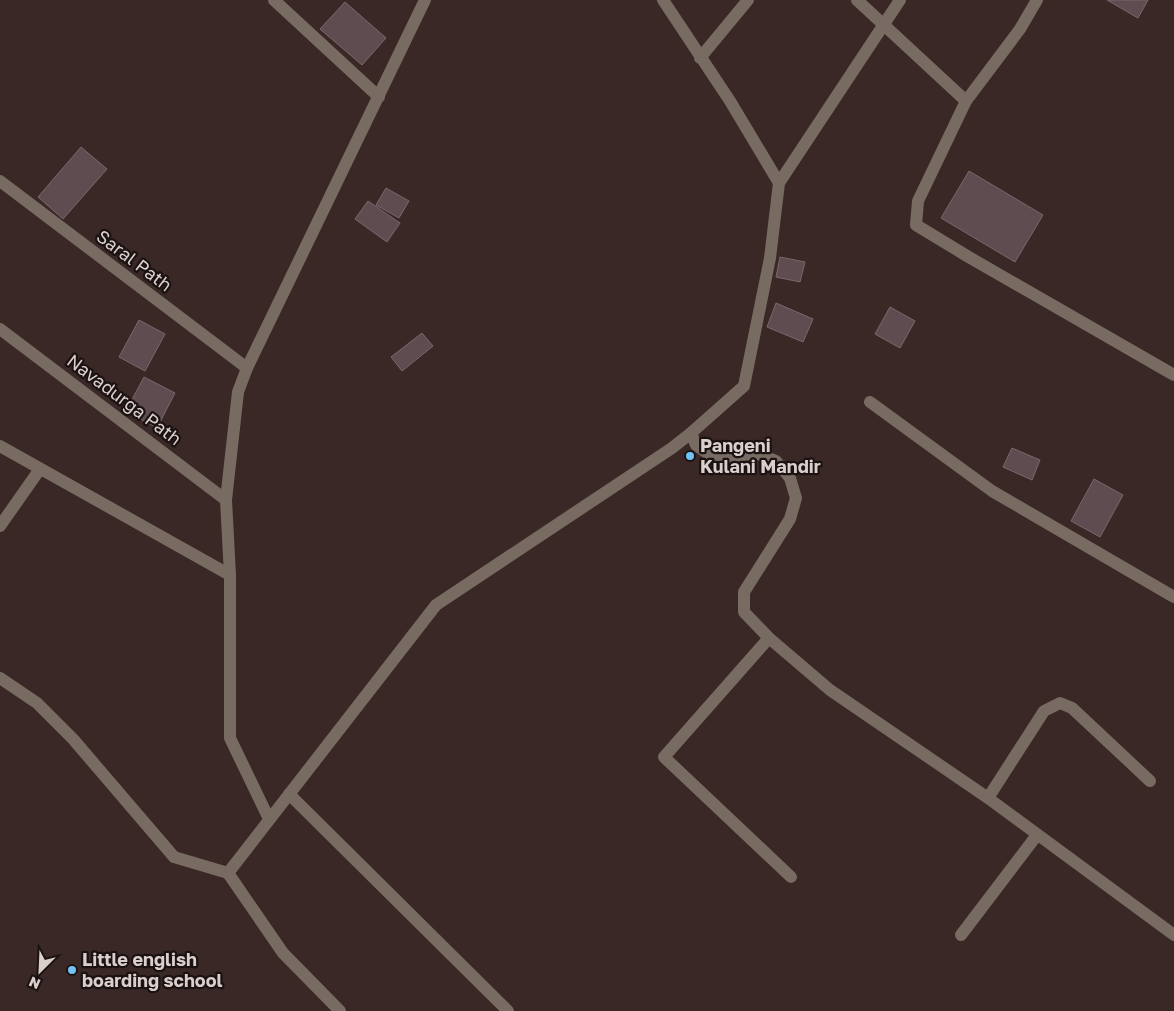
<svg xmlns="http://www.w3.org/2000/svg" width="1174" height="1011" font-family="'Golos Text',sans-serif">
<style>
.building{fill:#5e4c51;stroke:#7b676d}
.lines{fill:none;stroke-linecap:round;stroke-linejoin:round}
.minor{stroke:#786b62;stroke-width:12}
.poi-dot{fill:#73c1f5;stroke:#1b1312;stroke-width:2}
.labels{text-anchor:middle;stroke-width:4.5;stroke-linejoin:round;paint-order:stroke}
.street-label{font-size:18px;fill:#dbcfcd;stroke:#1b1312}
.poi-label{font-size:18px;font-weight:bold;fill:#dbcfcd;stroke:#1b1312;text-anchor:start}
</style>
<rect width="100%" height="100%" fill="#3a2826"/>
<g class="building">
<polygon points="1107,0 1148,0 1138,18"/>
<polygon points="345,2 386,38 362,65 320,29"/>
<polygon points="81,147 107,169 63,219 38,197"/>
<polygon points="969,171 1043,215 1015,262 941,218"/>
<polygon points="386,188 409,201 399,218 376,205"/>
<polygon points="368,201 400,223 387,242 355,219"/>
<polygon points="780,257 805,262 800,282 776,277"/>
<polygon points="776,303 813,319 803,342 767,327"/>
<polygon points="890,307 915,321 900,348 875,334"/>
<polygon points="139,320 165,334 145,371 119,357"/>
<polygon points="422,333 433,346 402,371 391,357"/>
<polygon points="144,377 175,393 157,428 126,411"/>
<polygon points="1012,448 1040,460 1032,480 1003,467"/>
<polygon points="1094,479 1123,495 1100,537 1071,521"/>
</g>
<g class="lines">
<g class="minor">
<polyline points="274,0 379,97"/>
<polyline points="663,0 730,101 779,183 900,0"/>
<polyline points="857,0 966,101"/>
<polyline points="1037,0 1020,29 966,101 918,201 916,225 967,256 1174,375"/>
<polyline points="700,58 748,0"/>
<polyline points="0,181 247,368"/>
<polyline points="0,329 226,500"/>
<polyline points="870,402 992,491 1174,597"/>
<polyline points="691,433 696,445 715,459 756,453 776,461 790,478 796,498 790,519 744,592 744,612 769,638 830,690 988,798 1174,935"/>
<polyline points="0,446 230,575"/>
<polyline points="0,526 40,469"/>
<polyline points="769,638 664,757 791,877"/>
<polyline points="0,678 37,703 73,739 174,857 228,873 436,605 672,448 691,433 744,386 770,258 779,183"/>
<polyline points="289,794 508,1011"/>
<polyline points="988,798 1044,711 1060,703 1072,708 1150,781"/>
<polyline points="269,819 230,738 230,575 226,500 238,392 247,368 425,0"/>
<polyline points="228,873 283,953 340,1011"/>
<polyline points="961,935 1037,835"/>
</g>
</g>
<g class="poi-dot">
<circle cx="690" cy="456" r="5"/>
<circle cx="72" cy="970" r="5"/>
</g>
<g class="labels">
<g class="street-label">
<text transform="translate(134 261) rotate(37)" y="6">Saral Path</text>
<text transform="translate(124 400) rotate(37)" y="6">Navadurga Path</text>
</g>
<g class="poi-label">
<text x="700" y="452">Pangeni<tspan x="700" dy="21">Kulani Mandir</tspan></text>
<text x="82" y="966">Little english<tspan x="82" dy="21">boarding school</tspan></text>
</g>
</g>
<g transform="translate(40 971) rotate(204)" stroke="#1b1312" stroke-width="4" paint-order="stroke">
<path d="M0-4L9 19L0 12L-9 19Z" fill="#dbcfcd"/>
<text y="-8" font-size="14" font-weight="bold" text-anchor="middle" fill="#dbcfcd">N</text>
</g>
</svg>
